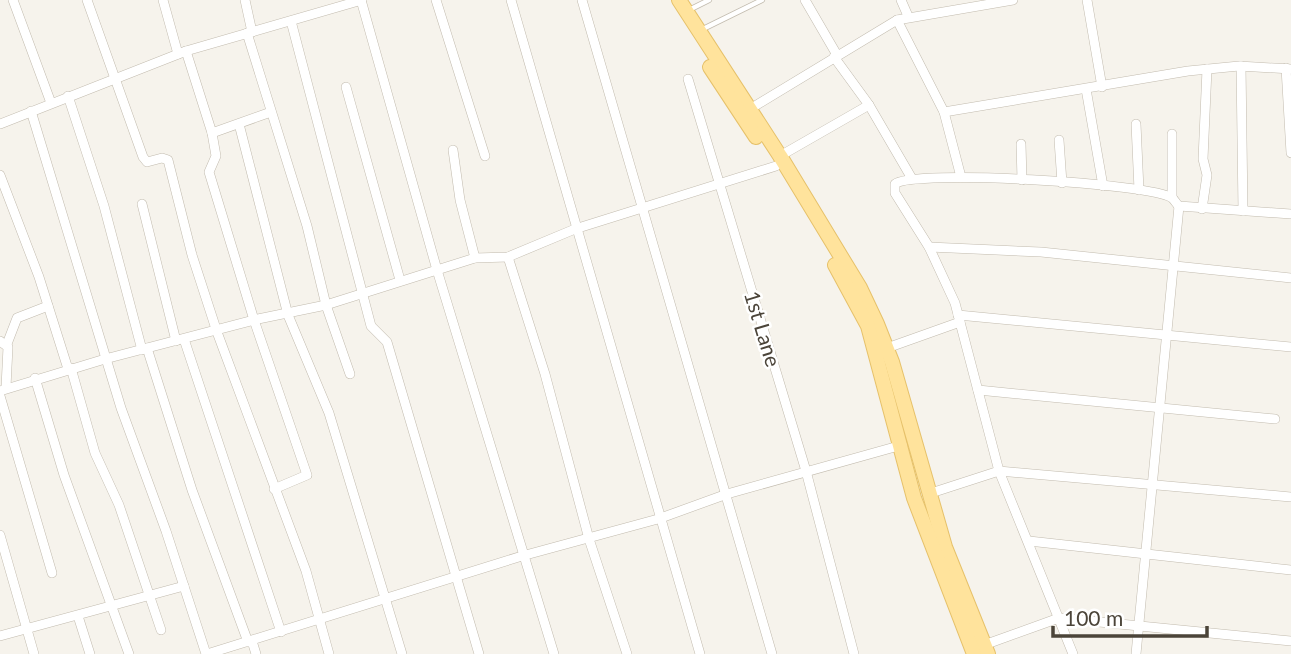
<svg xmlns="http://www.w3.org/2000/svg" width="1291" height="654" font-family="Lato,sans-serif">
<style>
.lines{fill:none;stroke-linecap:round;stroke-linejoin:round}
.lane-casing{stroke:#c2bbae;stroke-width:6}
.street-casing{stroke:#c2bbae;stroke-width:10}
.primary-casing{stroke:#e6c16a;stroke-width:16}
.lane{stroke:#fff;stroke-width:4.5}
.street{stroke:#fff;stroke-width:9}
.primary{stroke:#ffe39c;stroke-width:14}
.labels{text-anchor:middle;stroke-width:5;stroke-linejoin:round;paint-order:stroke}
.street-label{font-size:21px;fill:#4b4439;stroke:#fff}
</style>
<rect width="100%" height="100%" fill="#f6f3ec"/>
<g class="lines">
<defs>
<g id="lane">
<polyline points="687,11 709,0"/>
<polyline points="703,29 762,0"/>
</g>
<g id="street">
<polyline points="13,0 51,103"/>
<polyline points="87,0 143,157 147,162 162,158 168,160 192,255 217,332 306,571 329,654"/>
<polyline points="163,0 178,54"/>
<polyline points="245,0 252,32"/>
<polyline points="361,0 437,270 554,654"/>
<polyline points="436,0 485,156"/>
<polyline points="511,0 700,654"/>
<polyline points="582,0 772,654"/>
<polyline points="805,0 837,55"/>
<polyline points="901,0 908,16"/>
<polyline points="1087,0 1102,87"/>
<polyline points="897,20 944,112 961,177"/>
<polyline points="291,21 371,326 387,342 479,654"/>
<polyline points="247,33 307,226 326,305 350,374"/>
<polyline points="186,51 212,133 216,156 209,172 254,320 307,475 274,489"/>
<polyline points="834,57 869,105 911,177"/>
<polyline points="1241,66 1243,211"/>
<polyline points="1286,68 1291,153"/>
<polyline points="688,79 806,471 854,654"/>
<polyline points="346,87 400,280"/>
<polyline points="1086,89 1103,186"/>
<polyline points="68,96 104,206 142,350"/>
<polyline points="750,109 897,20 1013,0"/>
<polyline points="31,111 121,408 166,531 206,654"/>
<polyline points="944,112 1188,71 1239,66 1291,69"/>
<polyline points="0,124 186,51 362,0"/>
<polyline points="239,124 288,315 329,413 402,654"/>
<polyline points="1136,124 1139,190"/>
<polyline points="212,133 271,112"/>
<polyline points="1059,140 1062,183"/>
<polyline points="1021,144 1022,180"/>
<polyline points="453,150 460,200 475,258"/>
<polyline points="780,156 869,105"/>
<polyline points="0,175 39,277 68,369"/>
<polyline points="1172,197 1172,134"/>
<polyline points="142,204 176,341"/>
<polyline points="1202,209 1207,175 1203,159 1207,69"/>
<polyline points="929,247 1041,252 1291,278"/>
<polyline points="508,257 545,374 589,539 627,654"/>
<polyline points="958,315 1291,347"/>
<polyline points="184,339 281,632"/>
<polyline points="0,341 8,347 6,387"/>
<polyline points="7,344 17,318 48,306"/>
<polyline points="147,348 192,490 248,642"/>
<polyline points="887,348 960,322"/>
<polyline points="71,368 95,453 119,505 161,630"/>
<polyline points="35,378 64,475 129,654"/>
<polyline points="978,390 1275,419"/>
<polyline points="0,391 105,359 258,319 326,305 475,258 508,257 575,229 776,166"/>
<polyline points="0,396 52,573"/>
<polyline points="928,494 999,471 1291,497"/>
<polyline points="0,535 34,654"/>
<polyline points="1029,541 1291,570"/>
<polyline points="78,616 90,654"/>
<polyline points="0,636 184,586"/>
<polyline points="252,641 256,654"/>
<polyline points="984,645 1059,618 1291,641"/>
<polyline points="207,654 522,556 658,519 727,494 902,445"/>
<path d="M1073,654L999,471L955,303L929,247L895,193V184C912,169 1151,183 1172,198C1175,200 1176,204 1179,206L1291,214"/>
<polyline points="1136,654 1179,206"/>
</g>
<g id="primary">
<polyline points="679,0 780,156 860,288 877,324 892,362 945,547 988,654"/>
<polyline points="710,67 756,137"/>
<polyline points="835,265 868,326 914,498 974,654"/>
</g>
</defs>
<use href="#lane" class="lane-casing"/>
<use href="#street" class="street-casing"/>
<use href="#primary" class="primary-casing"/>
<use href="#lane" class="lane"/>
<use href="#street" class="street"/>
<use href="#primary" class="primary"/>
</g>
<g class="labels">
<g class="street-label">
<text transform="translate(762 329) rotate(73)" y="7">1st Lane</text>
</g>
</g>
<path d="M1053 626v10h154v-10" fill="none" stroke="#4b4439" stroke-width="3.5"/>
<text x="1064" y="626" font-size="21" fill="#4b4439" stroke="#ffffff" stroke-width="5" paint-order="stroke">100 m</text>
</svg>
